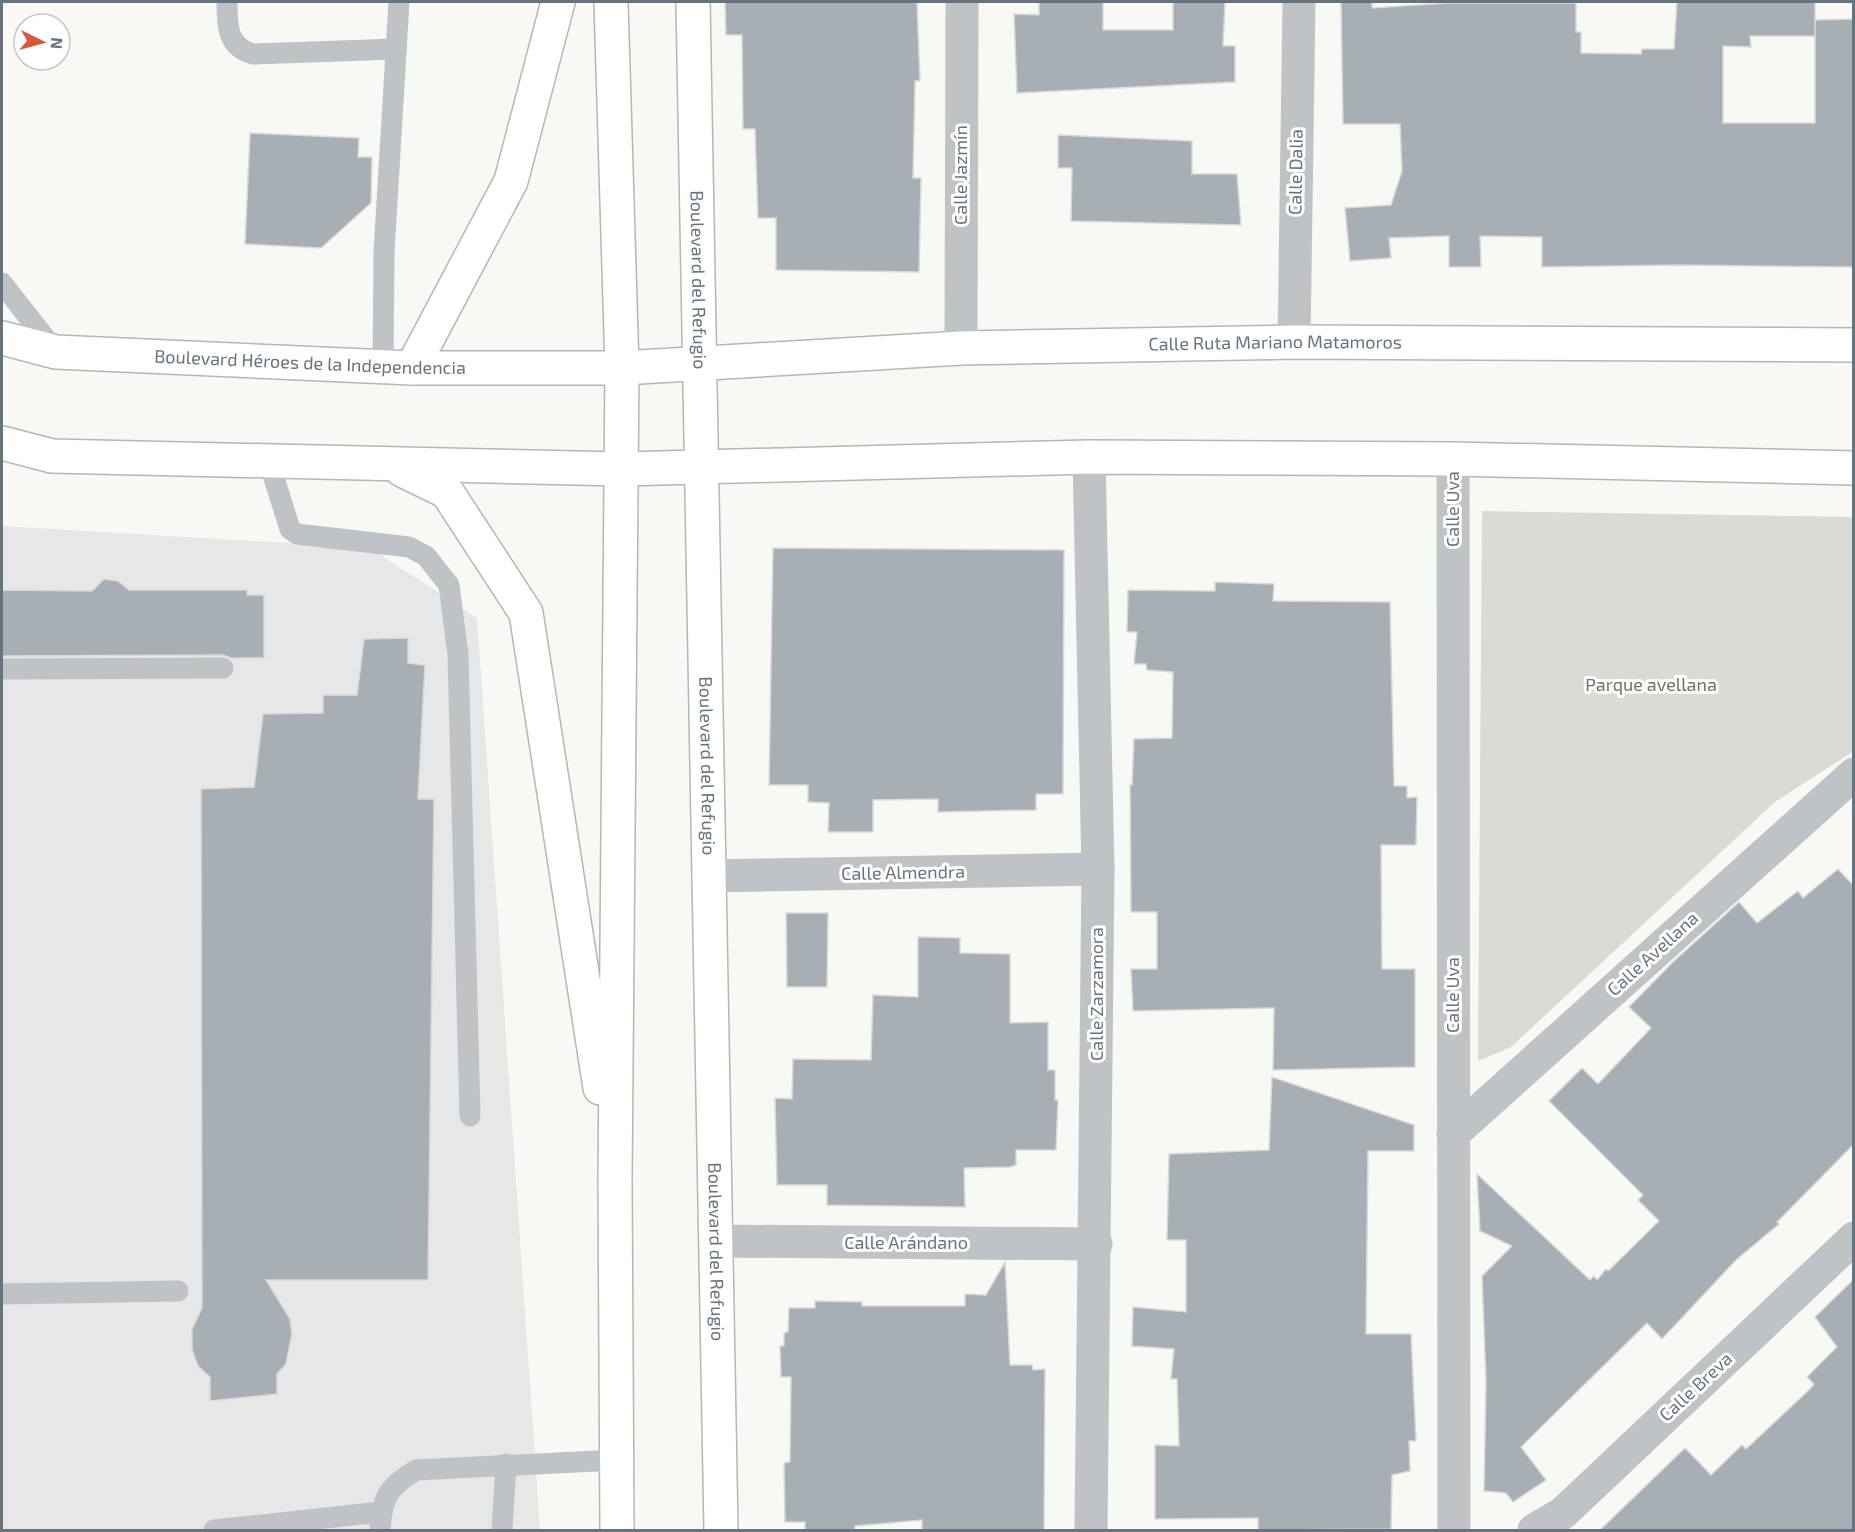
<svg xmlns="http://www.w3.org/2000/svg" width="1855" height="1532" font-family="'Exo 2',sans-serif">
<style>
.built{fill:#e6e7e6}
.green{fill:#d8dcd5}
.building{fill:#a7aeb4;stroke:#d9d9d8;stroke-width:1.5;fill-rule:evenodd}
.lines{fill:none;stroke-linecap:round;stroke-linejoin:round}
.primary-casing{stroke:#b2b7bb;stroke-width:36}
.service{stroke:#bfc3c6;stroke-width:21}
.minor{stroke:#bfc3c6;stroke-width:33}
.primary{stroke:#fff;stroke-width:33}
.labels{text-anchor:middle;stroke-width:6;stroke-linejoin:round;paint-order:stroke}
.street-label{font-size:18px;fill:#65747e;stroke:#fff}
.park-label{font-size:18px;fill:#677763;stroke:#fff}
</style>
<rect width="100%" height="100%" fill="#f8f8f5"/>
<polygon class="built" points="2,526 370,548 477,618 540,1530 2,1530"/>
<polygon class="green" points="1482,511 1853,517 1854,751 1775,802 1511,1047 1478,1061"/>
<g class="building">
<polygon points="725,2 917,2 920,81 915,81 913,178 921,178 919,272 776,270 776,218 758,218 755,129 743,129 742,35 726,35"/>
<polygon points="1039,2 1103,2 1103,30 1173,30 1173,2 1225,2 1223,46 1235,46 1235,82 1017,93 1014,14 1039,15"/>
<path d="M1341,2H1372V8L1449,3H1576V32H1581V53L1641,54L1642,49H1674L1677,2H1815V36V20L1854,19L1853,267L1679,265L1542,267V237L1480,236L1481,267H1449V236L1389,238L1391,258L1350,261L1345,208L1391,205L1402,171L1400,124H1343ZM1750,36H1815V123H1723V46L1751,47Z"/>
<polygon points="250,133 359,138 358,157 372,157 371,203 321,248 245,244"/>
<polygon points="1058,135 1192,141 1192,174 1237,174 1241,225 1071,221 1072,168 1058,168"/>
<polygon points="773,548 1064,550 1063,794 1036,794 1036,810 938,812 938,799 873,800 873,832 828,832 829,803 808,802 808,785 769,785"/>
<polygon points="104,579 118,581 129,590 247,590 247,595 264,595 264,658 231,658 223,655 2,656 2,590 92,591"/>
<polygon points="1215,582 1274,584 1273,601 1390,602 1394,786 1407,786 1407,798 1417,797 1416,845 1381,845 1382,969 1415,969 1415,1067 1273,1070 1274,1008 1133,1011 1131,969 1157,969 1157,912 1131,912 1130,785 1132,785 1134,739 1172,738 1173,672 1147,670 1146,664 1134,664 1137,632 1127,632 1128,590 1215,591"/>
<polygon points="408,638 408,663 425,665 418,799 434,799 428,1280 266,1280 290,1319 292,1334 286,1364 277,1374 277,1394 210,1401 210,1377 198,1366 192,1350 192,1329 202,1308 201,789 254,787 263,714 323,713 323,695 357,695 364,639"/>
<polygon points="1838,869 1854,886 1854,1144 1777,1222 1779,1224 1736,1260 1662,1339 1647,1323 1521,1447 1546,1480 1513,1502 1506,1493 1484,1491 1486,1382 1482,1276 1512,1246 1480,1231 1477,1174 1590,1280 1594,1276 1597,1280 1606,1269 1608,1271 1659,1221 1638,1200 1643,1195 1549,1101 1582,1068 1598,1084 1651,1028 1629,1007 1673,962 1739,902 1757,923 1798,891 1803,898"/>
<polygon points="786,913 828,913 827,987 787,987"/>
<polygon points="918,937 960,938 960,953 1010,954 1010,1023 1048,1022 1048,1070 1055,1070 1055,1100 1058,1100 1056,1150 1016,1150 1016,1165 1010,1167 964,1168 965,1207 827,1205 827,1185 777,1185 775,1098 792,1099 793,1059 871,1060 873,995 918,997"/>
<polygon points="1272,1077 1414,1125 1414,1151 1368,1151 1366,1334 1411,1334 1416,1441 1409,1441 1410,1471 1392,1475 1391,1529 1258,1530 1258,1518 1155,1519 1155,1445 1179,1446 1177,1379 1171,1379 1174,1349 1132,1346 1133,1307 1186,1312 1186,1240 1167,1240 1169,1154 1269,1150"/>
<polygon points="1005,1262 1010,1365 1032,1365 1033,1370 1045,1369 1044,1530 922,1530 922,1520 855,1526 855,1530 805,1530 805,1522 785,1522 784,1463 790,1462 791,1377 781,1377 780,1346 784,1346 784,1333 788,1332 789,1308 815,1308 815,1301 862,1302 862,1306 965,1306 965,1294 986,1295"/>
<polygon points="1854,1279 1854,1530 1600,1530 1685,1448 1711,1475 1742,1445 1746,1449 1808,1391 1814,1384 1807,1377 1837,1347 1815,1317"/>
</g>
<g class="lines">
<defs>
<g id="primary">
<polyline points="611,2 622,368 615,1180 617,1530"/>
<path id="s1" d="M693,2L721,1530"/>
<path id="s2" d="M2,338L56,352L412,368H622L961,348L1294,342L1854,345"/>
<polyline points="412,368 511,181 558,2"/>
<polyline points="2,443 52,456 622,469 1089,457 1453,459 1854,468"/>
<polyline points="402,470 447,492 526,613 600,1088"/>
</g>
</defs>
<use href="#primary" class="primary-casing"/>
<g class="service">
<path d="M227,2C227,25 227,47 253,54L396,49"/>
<polyline points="2,283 56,352"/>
<polyline points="383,366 384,252 399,2"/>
<polyline points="269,462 290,529 297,534 409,547 426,556 449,585 458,655 470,1116"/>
<polyline points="2,669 223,668"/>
<polyline points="2,1294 178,1291"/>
<polyline points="214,1530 381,1512"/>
<path d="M380,1530C382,1497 388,1487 416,1470L617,1460"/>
<polyline points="502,1530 506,1464"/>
</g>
<g class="minor">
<polyline points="1294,342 1299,2"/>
<polyline points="961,348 962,2"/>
<polyline points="1089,457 1098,869 1091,1530"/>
<polyline points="1453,459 1454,1530"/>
<polyline points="708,876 1098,869"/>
<polyline points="1453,1134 1854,774"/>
<polyline points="716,1241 1096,1244"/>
<polyline points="1534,1530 1563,1513 1854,1238"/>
</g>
<use href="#primary" class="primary"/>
</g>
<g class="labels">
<g class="street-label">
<text transform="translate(1296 172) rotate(-89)" y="6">Calle Dalia</text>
<text transform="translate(961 175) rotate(-90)" y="6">Calle Jazmín</text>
<text dy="6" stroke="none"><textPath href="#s1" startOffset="278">Boulevard del Refugio</textPath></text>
<text dy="6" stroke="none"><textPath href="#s2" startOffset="1276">Calle Ruta Mariano Matamoros</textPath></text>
<text dy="6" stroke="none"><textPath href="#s2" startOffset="310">Boulevard Héroes de la Independencia</textPath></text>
<text transform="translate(1453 509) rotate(-90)" y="6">Calle Uva</text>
<text dy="6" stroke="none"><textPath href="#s1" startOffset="764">Boulevard del Refugio</textPath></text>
<text transform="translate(903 873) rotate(-1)" y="6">Calle Almendra</text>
<text transform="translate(1653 954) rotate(-42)" y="6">Calle Avellana</text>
<text transform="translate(1097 994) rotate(-90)" y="6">Calle Zarzamora</text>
<text transform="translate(1453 995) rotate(-90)" y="6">Calle Uva</text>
<text x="906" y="1249">Calle Arándano</text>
<text dy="6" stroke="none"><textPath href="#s1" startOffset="1250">Boulevard del Refugio</textPath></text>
<text transform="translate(1696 1387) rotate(-43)" y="6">Calle Breva</text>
</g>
<g class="park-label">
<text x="1651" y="691">Parque avellana</text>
</g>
</g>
<rect width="1855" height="1532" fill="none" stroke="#65747e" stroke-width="6"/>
<g transform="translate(42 42) rotate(95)"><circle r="28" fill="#ffffff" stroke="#c1c7cb" stroke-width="1.5"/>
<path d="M0-4.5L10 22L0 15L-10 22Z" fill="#d95734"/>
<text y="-9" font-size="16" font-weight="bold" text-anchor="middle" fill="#65747e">N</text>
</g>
</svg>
